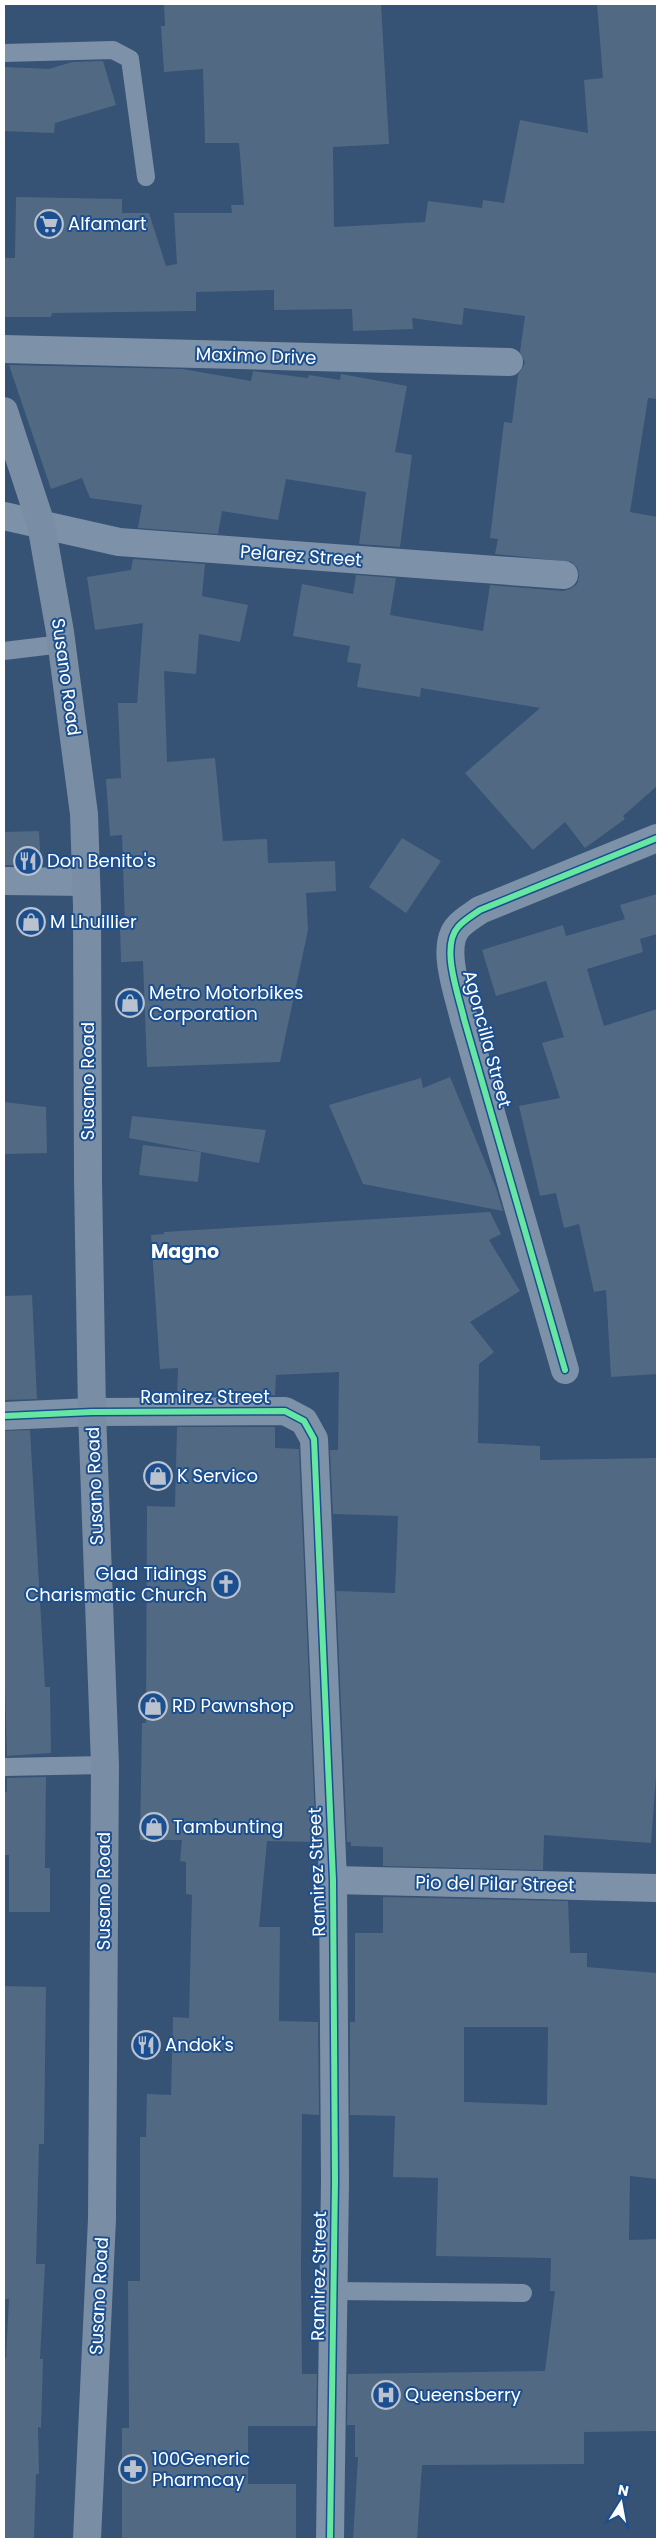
<svg xmlns="http://www.w3.org/2000/svg" width="661" height="2543" font-family="Poppins,sans-serif">
<style>
.building{fill:#526984;fill-rule:evenodd}
.lines{fill:none;stroke-linecap:round;stroke-linejoin:round}
.service{stroke:#7d92a8;stroke-width:18}
.minor{stroke:#7d92a8;stroke-width:28}
.secondary{stroke:#798da4;stroke-width:28}
.cycleway-casing{stroke:#1b4f8f;stroke-width:9}
.cycleway{stroke:#66e7a1;stroke-width:6}
.labels{text-anchor:middle;stroke-width:4;stroke-linejoin:round;paint-order:stroke}
.poi-label{font-size:18px;fill:#fff;stroke:#1b4f8f;text-anchor:start}
.street-label{font-size:18px;fill:#fff;stroke:#1b4f8f}
.neighbourhood-label{font-size:19px;font-weight:bold;fill:#fff;stroke:#1b4f8f}
</style>
<rect width="100%" height="100%" fill="#365274"/>
<g class="building">
<polygon points="164,4 381,4 389,144 333,147 334,227 425,222 428,201 482,208 483,200 504,203 520,120 588,133 584,80 603,78 597,4 657,4 657,399 648,398 630,512 657,517 657,786 623,816 625,819 585,848 565,822 533,850 465,773 540,708 421,688 420,697 357,687 361,664 347,662 350,646 293,636 302,584 353,594 356,575 396,578 390,615 483,631 490,585 563,591 570,589 577,584 579,577 578,569 572,562 495,554 498,539 490,538 504,422 512,423 518,375 525,363 520,352 525,316 464,308 462,325 412,318 413,329 353,331 352,309 274,310 274,290 196,292 196,311 52,313 51,317 4,317 4,258 15,258 16,197 122,199 122,213 149,213 166,266 177,264 174,213 232,213 231,205 244,205 239,143 205,143 203,69 164,72 161,26 165,26"/>
<polygon points="103,61 116,105 55,123 54,133 4,131 4,67 49,69 72,62"/>
<polygon points="9,365 183,369 251,381 253,371 308,378 309,375 340,380 341,374 407,386 395,452 412,455 400,547 359,544 366,492 286,479 278,520 222,511 218,534 138,528 142,505 90,498 82,478 51,489"/>
<polygon points="133,559 205,564 202,596 248,605 240,642 199,634 196,674 164,671 167,762 215,758 223,841 267,839 268,863 335,861 336,891 306,893 308,930 280,1062 147,1067 143,961 121,962 120,926 125,926 122,835 110,836 106,779 121,778 118,703 137,703 143,623 95,630 87,577 131,570"/>
<polygon points="39,831 41,866 4,865 4,832"/>
<polygon points="402,838 441,861 406,913 369,887"/>
<polygon points="657,894 657,934 640,939 643,952 587,969 604,1026 657,1009 657,1374 611,1377 606,1290 594,1292 579,1224 564,1228 556,1193 540,1196 519,1106 560,1098 542,1043 564,1037 546,981 496,996 482,950 563,925 566,936 625,919 620,905"/>
<polygon points="450,1077 496,1188 503,1211 363,1184 329,1105 421,1078 423,1088"/>
<polygon points="4,1102 46,1107 47,1153 4,1154"/>
<polygon points="132,1116 266,1130 259,1163 129,1138"/>
<polygon points="143,1145 201,1152 198,1182 139,1175"/>
<polygon points="490,1212 501,1234 489,1240 520,1291 470,1322 494,1352 479,1364 478,1443 540,1446 540,1460 657,1458 657,1764 651,1843 544,1835 543,1870 383,1866 383,1847 351,1846 351,1842 347,1842 336,1591 395,1593 398,1516 333,1514 330,1450 338,1450 339,1372 276,1375 275,1395 177,1396 178,1368 160,1369 151,1235 164,1234 164,1232"/>
<polygon points="32,1295 37,1399 4,1400 4,1296"/>
<polygon points="177,1427 275,1427 275,1448 299,1449 316,1842 267,1841 259,1927 280,1927 279,2021 318,2022 319,2115 302,2114 301,2270 302,2374 317,2374 316,2426 248,2426 248,2484 296,2484 296,2539 122,2539 122,2428 129,2428 128,2281 140,2281 140,2137 146,2137 147,2094 171,2095 173,2017 189,2018 192,1895 186,1894 186,1862 180,1861 182,1840 140,1840 142,1723 146,1723 147,1506 175,1507"/>
<polygon points="30,1430 45,1687 50,1687 51,1753 7,1756 4,1649 4,1431"/>
<polygon points="46,1777 45,1868 50,1868 50,1912 9,1912 9,1855 4,1855 4,1792 7,1792 7,1778"/>
<path d="M383,1897L568,1901L570,1953H587V1967L657,1973V2179L630,2176L629,2240L657,2239V2431L584,2432V2464L422,2465L417,2539H353L358,2457H355V2425H347L348,2374L545,2371L555,2291H550L551,2258L436,2256L438,2178L393,2177L395,2116L350,2115V2022H355V1933H383ZM464,2027H548L547,2105L464,2102Z"/>
<polygon points="4,1986 46,1987 44,2144 39,2144 36,2264 45,2264 40,2359 43,2359 41,2428 38,2427 39,2474 36,2474 34,2539 4,2539 4,2357 6,2358 9,2299 4,2299"/>
</g>
<g class="lines">
<g class="service">
<polyline points="4,53 113,50 130,59 146,177"/>
<polyline points="4,651 62,644"/>
<polyline points="4,1767 105,1765"/>
<polyline points="333,2291 523,2293"/>
</g>
<g class="minor">
<polyline points="4,349 509,362"/>
<polyline points="4,516 119,542 564,575"/>
<polyline points="4,881 86,882"/>
<path d="M565,1370L464,1019C459,996 440,947 458,927C464,920 473,915 480,910L657,838"/>
<polyline points="4,1416 92,1412 285,1411 304,1421 314,1439 333,1880 335,2181 330,2539"/>
<polyline points="333,1880 657,1888"/>
</g>
<polyline class="secondary" points="4,411 41,524 60,632 84,814 87,906 88,1179 92,1412 105,1765 102,2219 87,2539"/>
<defs>
<g id="cycleway">
<path d="M565,1370L464,1019C459,996 440,947 458,927C464,920 473,915 480,910L657,838"/>
<polyline points="4,1416 92,1412 285,1411 304,1421 314,1439 333,1880 335,2181 330,2539"/>
</g>
</defs>
<use href="#cycleway" class="cycleway-casing"/>
<use href="#cycleway" class="cycleway"/>
</g>
<defs>
<symbol id="supermarket-ring" viewBox="-11 -11 22 22"><circle r="9.5" fill="#1b4f8f" stroke="#b9c2ce" stroke-width="1.5"/><path d="M-6-5.5h2.5l.6 2H6L4.5 2H-2.5L-4.4-4H-6ZM-1.5 3.2a1.3 1.3 0 1 0 .1 0ZM3 3.2a1.3 1.3 0 1 0 .1 0Z" fill="#b9c2ce"/></symbol>
<symbol id="restaurant-ring" viewBox="-11 -11 22 22"><circle r="9.5" fill="#1b4f8f" stroke="#b9c2ce" stroke-width="1.5"/><path d="M-5-6h1v4h1v-4h1v4h1v-4h1v5L-1.5 .5V6h-2V.5L-5-1ZM5-6V6H3V1.5H1.5Q1.5-4 5-6Z" fill="#b9c2ce"/></symbol>
<symbol id="shop-ring" viewBox="-11 -11 22 22"><circle r="9.5" fill="#1b4f8f" stroke="#b9c2ce" stroke-width="1.5"/><path d="M-5-2.5h2.3a2.7 3.5 0 0 1 5.4 0H5L5.5 6h-11ZM-1.5-2.5h3a1.5 2.3 0 0 0-3 0Z" fill="#b9c2ce"/></symbol>
<symbol id="church-ring" viewBox="-11 -11 22 22"><circle r="9.5" fill="#1b4f8f" stroke="#b9c2ce" stroke-width="1.5"/><path d="M-1.2-6h2.4v3.5h3.3v2.4h-3.3V6h-2.4V-.1h-3.3v-2.4h3.3Z" fill="#b9c2ce"/></symbol>
<symbol id="hospital-ring" viewBox="-11 -11 22 22"><circle r="9.5" fill="#1b4f8f" stroke="#b9c2ce" stroke-width="1.5"/><path d="M-5-5h3v3.5h4V-5h3V5h-3V1.5h-4V5h-3Z" fill="#b9c2ce"/></symbol>
<symbol id="pharmacy-ring" viewBox="-11 -11 22 22"><circle r="9.5" fill="#1b4f8f" stroke="#b9c2ce" stroke-width="1.5"/><path d="M-2-6h4v4h4v4h-4v4h-4v-4h-4v-4h4Z" fill="#b9c2ce"/></symbol>
</defs>
<g fill-rule="evenodd">
<use href="#supermarket-ring" x="33" y="208" width="32" height="32"/>
<use href="#restaurant-ring" x="12" y="845" width="32" height="32"/>
<use href="#shop-ring" x="15" y="906" width="32" height="32"/>
<use href="#shop-ring" x="114" y="987" width="32" height="32"/>
<use href="#shop-ring" x="142" y="1460" width="32" height="32"/>
<use href="#church-ring" x="210" y="1568" width="32" height="32"/>
<use href="#shop-ring" x="137" y="1690" width="32" height="32"/>
<use href="#shop-ring" x="138" y="1811" width="32" height="32"/>
<use href="#restaurant-ring" x="130" y="2029" width="32" height="32"/>
<use href="#hospital-ring" x="370" y="2379" width="32" height="32"/>
<use href="#pharmacy-ring" x="117" y="2453" width="32" height="32"/>
</g>
<g class="labels">
<g class="poi-label">
<text x="68" y="230">Alfamart</text>
<text x="47" y="867">Don Benito's</text>
<text x="50" y="928">M Lhuillier</text>
<text x="149" y="999">Metro Motorbikes<tspan x="149" dy="21">Corporation</tspan></text>
<text x="177" y="1482">K Servico</text>
<text x="207" y="1580" text-anchor="end">Glad Tidings<tspan x="207" dy="21">Charismatic Church</tspan></text>
<text x="172" y="1712">RD Pawnshop</text>
<text x="173" y="1833">Tambunting</text>
<text x="165" y="2051">Andok's</text>
<text x="405" y="2401">Queensberry</text>
<text x="152" y="2465">100Generic<tspan x="152" dy="21">Pharmcay</tspan></text>
</g>
<g class="street-label">
<text transform="translate(256 356) rotate(2)" y="6">Maximo Drive</text>
<text transform="translate(301 556) rotate(4)" y="6">Pelarez Street</text>
<text transform="translate(66 677) rotate(82)" y="6">Susano Road</text>
<text transform="translate(487 1039) rotate(75)" y="6">Agoncilla Street</text>
<text transform="translate(88 1081) rotate(-90)" y="6">Susano Road</text>
<text x="205" y="1403">Ramirez Street</text>
<text transform="translate(95 1486) rotate(-92)" y="6">Susano Road</text>
<text transform="translate(317 1872) rotate(-92)" y="6">Ramirez Street</text>
<text transform="translate(495 1884) rotate(1)" y="6">Pio del Pilar Street</text>
<text transform="translate(104 1891) rotate(-90)" y="6">Susano Road</text>
<text transform="translate(319 2276) rotate(-89)" y="6">Ramirez Street</text>
<text transform="translate(99 2296) rotate(-87)" y="6">Susano Road</text>
</g>
<g class="neighbourhood-label">
<text x="185" y="1258">Magno</text>
</g>
</g>
<rect width="661" height="2543" fill="none" stroke="#ffffff" stroke-width="10"/>
<g transform="translate(621 2503) rotate(11)" stroke="#1b4f8f" stroke-width="4" paint-order="stroke">
<path d="M0-4L9 19L0 12L-9 19Z" fill="#ffffff"/>
<text y="-8" font-size="14" font-weight="bold" text-anchor="middle" fill="#ffffff">N</text>
</g>
</svg>
